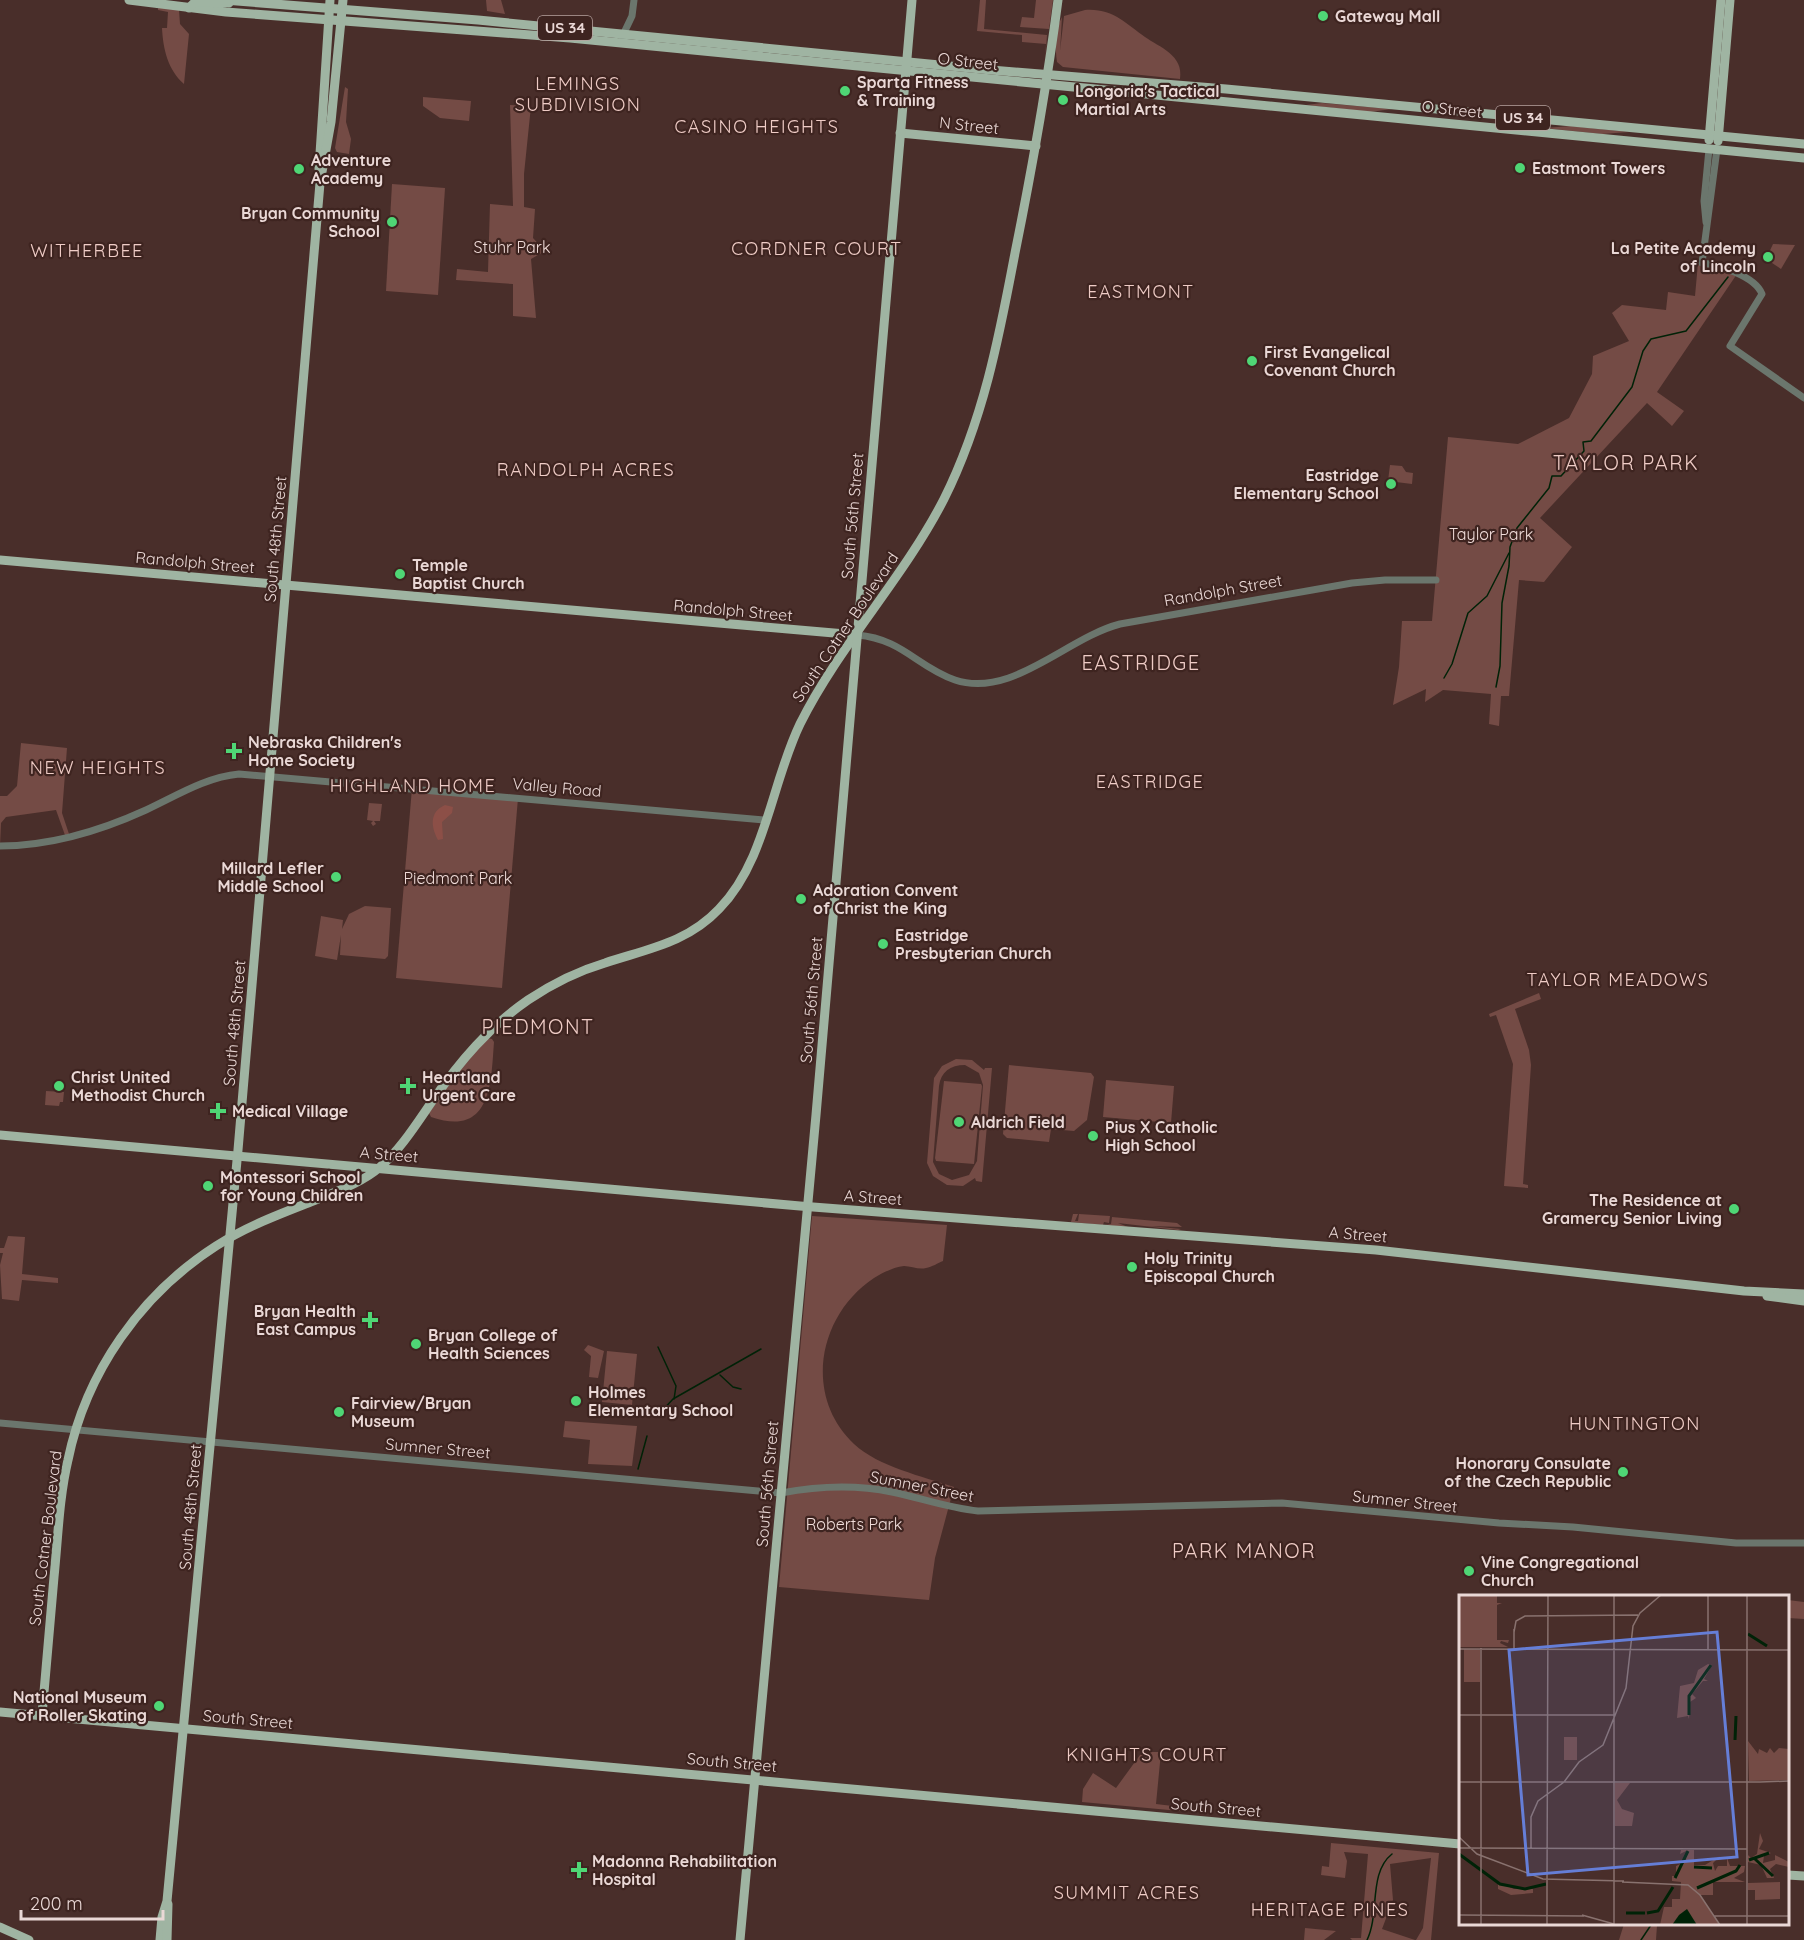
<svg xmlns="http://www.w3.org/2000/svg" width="1804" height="1940" font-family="Quicksand,sans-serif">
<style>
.green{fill:#744b45;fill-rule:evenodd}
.forest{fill:#8c4f47}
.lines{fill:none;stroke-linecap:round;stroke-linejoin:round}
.stream{stroke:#002207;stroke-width:1.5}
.minor{stroke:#6b766d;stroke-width:7}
.major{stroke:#9fb4a2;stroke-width:9}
.poi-dot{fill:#4fd675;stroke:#3e2420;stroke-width:2}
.labels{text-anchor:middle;stroke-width:4.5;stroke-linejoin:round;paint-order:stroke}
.shield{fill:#3e2420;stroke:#b6a29f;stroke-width:1.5}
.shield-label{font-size:15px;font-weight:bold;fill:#ead8d6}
.poi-label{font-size:16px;font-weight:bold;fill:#ead8d6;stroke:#3e2420;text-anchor:start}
.street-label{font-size:16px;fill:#ead8d6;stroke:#3e2420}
.park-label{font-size:16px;fill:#f1ddda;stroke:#3e2420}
.neighbourhood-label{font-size:18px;letter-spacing:1.5px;fill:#efccc6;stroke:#3e2420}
.quarter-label{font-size:20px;letter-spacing:1.5px;fill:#efccc6;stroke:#3e2420}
.inset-river{fill:none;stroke:#002207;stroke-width:3}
.inset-road{fill:none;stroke:#89726f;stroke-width:1.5}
.view{fill:#657ed7;fill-opacity:0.15;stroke:#657ed7;stroke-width:3}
.inset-edge{fill:none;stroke:#ead8d6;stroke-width:3}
</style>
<rect width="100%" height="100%" fill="#492e2a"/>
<g class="green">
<polygon points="486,0 501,0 505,14 487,11"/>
<polygon points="980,0 986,0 984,29 1047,35 1045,64 1046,44 1022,42 1022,35 977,31"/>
<polygon points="1036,0 1053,0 1049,29 1020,27 1022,17 1034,18"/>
<path d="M158,7L179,10L180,24L189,34L184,84C168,70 163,49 162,28H167L168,12L158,10Z"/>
<path d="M1085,10C1113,8 1126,24 1145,37C1159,47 1184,55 1180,79L1063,67L1057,62C1055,49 1055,29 1062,17L1060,51L1064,16Z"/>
<polygon points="345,87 348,89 346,122 351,139 349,154 337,152 335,148"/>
<polygon points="423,97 471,101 469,121 440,118 423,106"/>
<polygon points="1322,103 1392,109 1370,112 1306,105"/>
<polygon points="510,105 531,106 524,174 524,207 535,209 533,238 545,251 531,259 536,318 513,316 513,284 456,280 457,269 488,272 490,204 513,206"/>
<polygon points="1571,126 1629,132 1602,134 1544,128"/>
<polygon points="392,184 445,188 438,295 386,291"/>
<polygon points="1773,244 1795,245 1781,269 1766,259"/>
<polygon points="1698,263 1716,265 1737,274 1657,392 1684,411 1672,426 1647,403 1540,518 1572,547 1544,582 1519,580 1509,696 1501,696 1499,726 1489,724 1491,694 1443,690 1425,702 1426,689 1393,705 1399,667 1402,621 1432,621 1448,437 1518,444 1569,418 1592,374 1593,356 1629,341 1612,313 1622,305 1666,310 1668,292 1695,296"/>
<polygon points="1390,465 1402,466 1406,472 1413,473 1412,484 1388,481"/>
<polygon points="21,743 67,748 62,813 70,837 66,838 56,810 6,817 1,823 0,846 0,796 7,796 17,786"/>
<polygon points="412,788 518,798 502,988 396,978"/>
<polygon points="369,803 382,804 380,821 374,821 376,824 373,826 371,823 373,821 367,820"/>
<polygon points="365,906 391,908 388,956 385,959 340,955 341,935 337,960 315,956 321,916 343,920 342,929 349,914"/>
<polygon points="1539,993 1541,999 1515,1009 1529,1050 1531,1065 1523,1184 1528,1185 1528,1188 1504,1186 1513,1064 1496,1015 1490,1017 1489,1014"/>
<path d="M487,1038L492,1039L494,1042C491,1082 492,1138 431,1117L429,1113L454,1076Z"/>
<path d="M956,1059L972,1060L984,1070L985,1068H992L982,1182L976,1181L975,1178L963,1186L947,1185L933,1176L927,1163L934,1078L942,1066ZM965,1065L979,1073L983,1085L977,1161L969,1175L952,1180L939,1174L933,1162L939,1086C941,1072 950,1065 965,1065Z"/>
<polygon points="1009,1065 1091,1073 1094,1077 1087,1120 1074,1131 1051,1129 1049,1142 1007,1138 1003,1134"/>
<polygon points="1106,1080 1174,1086 1171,1123 1103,1117"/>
<polygon points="944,1081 981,1084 982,1086 974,1164 936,1161 935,1158"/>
<polygon points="46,1091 64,1092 63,1102 60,1102 59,1106 45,1105"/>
<polygon points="1073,1214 1078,1214 1075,1221 1078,1221 1079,1214 1110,1216 1109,1223 1104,1222 1103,1225 1071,1222"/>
<path d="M812,1216L947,1225L943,1261C938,1263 932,1267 926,1268C919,1270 911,1266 904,1266C894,1267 882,1273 874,1278C818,1315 803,1396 854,1444C879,1467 922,1476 954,1487L935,1558L929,1600L779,1587Z"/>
<polygon points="1112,1217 1177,1223 1182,1227 1149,1226 1181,1229 1178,1230 1118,1223 1128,1227 1105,1225 1111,1224"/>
<polygon points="8,1236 25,1237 22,1274 58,1278 58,1283 22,1280 19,1301 2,1299 0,1265 3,1253 0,1253 0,1248 4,1248"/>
<polygon points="588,1345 604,1351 598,1378 589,1377 591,1356 584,1350"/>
<polygon points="607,1351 637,1354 632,1405 602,1402"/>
<polygon points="565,1421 637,1426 632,1466 588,1464 590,1440 563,1437"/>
<polygon points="1788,1600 1804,1602 1804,1619 1788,1618"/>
<polygon points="1151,1752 1161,1752 1156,1804 1181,1807 1180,1811 1082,1802 1083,1789 1093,1773 1116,1788 1140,1755"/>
<polygon points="1331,1843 1439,1853 1431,1940 1416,1940 1423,1928 1431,1858 1390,1864 1393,1900 1382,1929 1415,1940 1352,1940 1350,1938 1361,1938 1368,1854 1344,1852 1347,1861 1345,1878 1321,1875 1322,1866 1329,1867"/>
<polygon points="1624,1924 1657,1925 1656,1940 1619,1940"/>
<polygon points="1305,1928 1336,1931 1324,1940 1304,1940"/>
</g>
<path class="forest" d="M445,805L453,807L452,813L442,822L443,839L438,840C431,827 429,812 445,805Z"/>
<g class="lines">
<g class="stream">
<polyline points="1444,678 1452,664 1468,613 1487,596 1509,553"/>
<polyline points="1496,687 1500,666 1502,603 1509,566 1510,547 1517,528 1549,488 1552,476 1561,476 1584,451 1583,442 1591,441 1632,387 1643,351 1651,339 1686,331 1728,277"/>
<polyline points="658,1347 676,1386 674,1399"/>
<polyline points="720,1375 733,1387 741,1389"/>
<polyline points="660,1413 673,1399 761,1349"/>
<polyline points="638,1469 647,1436"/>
<path d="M1367,1940C1380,1914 1368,1873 1392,1854"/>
<polyline points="1641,1940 1651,1925"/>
</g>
<g class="minor">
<polyline points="622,37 632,16 634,0"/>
<path d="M1717,149L1702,263C1719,265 1755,276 1762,294L1730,346L1804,398"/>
<polyline points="1706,222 1704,201 1709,149"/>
<path d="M857,635C903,639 917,667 955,680C1012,699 1066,638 1120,624L1352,583L1385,580H1436"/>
<path d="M0,846C50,846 100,831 146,810C176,796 206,777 239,774L765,820"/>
<path d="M0,1423L781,1493C818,1486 854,1484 892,1492C921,1498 948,1508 978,1511L1282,1503L1499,1523L1573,1527L1736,1543H1804"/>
</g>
<g class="major">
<polyline points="129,0 226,12 570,38 1804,158"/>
<polyline points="224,0 478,20 991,70 1226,89 1804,144"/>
<polyline points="189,8 195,2 229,3"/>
<polyline points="900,133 1036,146"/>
<polyline points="1709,140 1721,0"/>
<polyline points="1718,141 1730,0"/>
<polyline points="319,169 330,0"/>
<polyline points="0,560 857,635"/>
<polyline points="0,1135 800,1206 1376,1250 1744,1291 1804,1294"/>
<polyline points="1767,1296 1804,1301"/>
<polyline points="0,1712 1460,1844"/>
<path d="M42,1715C46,1669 50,1623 54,1577C58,1538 59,1498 68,1460C86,1372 141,1294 216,1246C247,1226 280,1214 313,1201C335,1192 362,1183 380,1167C401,1149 417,1123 433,1100C460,1061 489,1027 528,1000C552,984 578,971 605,963C647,949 687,943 719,909C766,861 771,784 800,724C840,644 903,579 944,499C983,421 999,338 1015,253C1032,169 1047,85 1058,0"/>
<polyline points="1788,1875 1804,1876"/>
<polyline points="0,1927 29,1940"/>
<polyline points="160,1940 162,1917 167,1901 238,1150 320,183 331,122 343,0"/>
<polyline points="167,1940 168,1904"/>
<polyline points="740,1940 816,1115 912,0"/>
</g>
</g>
<g class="poi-dot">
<circle cx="1323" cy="16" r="6"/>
<circle cx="845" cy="91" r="6"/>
<circle cx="1063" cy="100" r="6"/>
<circle cx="1520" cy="168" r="6"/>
<circle cx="299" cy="169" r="6"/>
<circle cx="392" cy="222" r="6"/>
<circle cx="1768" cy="257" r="6"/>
<circle cx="1252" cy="361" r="6"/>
<circle cx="1391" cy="484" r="6"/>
<circle cx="400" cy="574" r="6"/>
<path d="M231 742h6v6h6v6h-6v6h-6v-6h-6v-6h6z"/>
<circle cx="336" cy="877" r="6"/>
<circle cx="801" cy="899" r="6"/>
<circle cx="883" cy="944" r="6"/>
<circle cx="59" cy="1086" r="6"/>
<path d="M405 1077h6v6h6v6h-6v6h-6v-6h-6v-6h6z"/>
<path d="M215 1102h6v6h6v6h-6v6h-6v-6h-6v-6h6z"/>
<circle cx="959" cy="1122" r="6"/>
<circle cx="1093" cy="1136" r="6"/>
<circle cx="208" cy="1186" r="6"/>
<circle cx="1734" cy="1209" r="6"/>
<circle cx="1132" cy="1267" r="6"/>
<path d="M367 1311h6v6h6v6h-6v6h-6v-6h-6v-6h6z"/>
<circle cx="416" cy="1344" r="6"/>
<circle cx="576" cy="1401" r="6"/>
<circle cx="339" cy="1412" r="6"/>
<circle cx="1623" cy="1472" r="6"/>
<circle cx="1469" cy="1571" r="6"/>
<circle cx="159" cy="1706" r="6"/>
<path d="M576 1861h6v6h6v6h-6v6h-6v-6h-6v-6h6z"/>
</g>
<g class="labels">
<g class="shield">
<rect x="538" y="16" width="54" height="24" rx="4.5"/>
<rect x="1496" y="106" width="54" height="24" rx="4.5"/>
</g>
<g class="shield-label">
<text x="565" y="33">US 34</text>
<text x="1523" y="123">US 34</text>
</g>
<g class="poi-label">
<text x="1335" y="22">Gateway Mall</text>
<text x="857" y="88">Sparta Fitness<tspan x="857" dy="18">&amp; Training</tspan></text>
<text x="1075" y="97">Longoria's Tactical<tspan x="1075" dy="18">Martial Arts</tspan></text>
<text x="311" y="166">Adventure<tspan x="311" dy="18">Academy</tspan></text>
<text x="1532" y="174">Eastmont Towers</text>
<text x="380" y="219" text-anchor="end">Bryan Community<tspan x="380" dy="18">School</tspan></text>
<text x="1756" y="254" text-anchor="end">La Petite Academy<tspan x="1756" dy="18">of Lincoln</tspan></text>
<text x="1264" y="358">First Evangelical<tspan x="1264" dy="18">Covenant Church</tspan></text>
<text x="1379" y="481" text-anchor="end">Eastridge<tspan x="1379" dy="18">Elementary School</tspan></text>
<text x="412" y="571">Temple<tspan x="412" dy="18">Baptist Church</tspan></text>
<text x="248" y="748">Nebraska Children's<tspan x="248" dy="18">Home Society</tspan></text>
<text x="324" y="874" text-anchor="end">Millard Lefler<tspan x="324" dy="18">Middle School</tspan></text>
<text x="813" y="896">Adoration Convent<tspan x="813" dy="18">of Christ the King</tspan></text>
<text x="895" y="941">Eastridge<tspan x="895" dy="18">Presbyterian Church</tspan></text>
<text x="71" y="1083">Christ United<tspan x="71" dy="18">Methodist Church</tspan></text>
<text x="422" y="1083">Heartland<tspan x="422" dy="18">Urgent Care</tspan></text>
<text x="232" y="1117">Medical Village</text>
<text x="971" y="1128">Aldrich Field</text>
<text x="1105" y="1133">Pius X Catholic<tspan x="1105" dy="18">High School</tspan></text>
<text x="220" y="1183">Montessori School<tspan x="220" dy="18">for Young Children</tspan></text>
<text x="1722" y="1206" text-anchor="end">The Residence at<tspan x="1722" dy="18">Gramercy Senior Living</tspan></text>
<text x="1144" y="1264">Holy Trinity<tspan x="1144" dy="18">Episcopal Church</tspan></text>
<text x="356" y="1317" text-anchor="end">Bryan Health<tspan x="356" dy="18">East Campus</tspan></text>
<text x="428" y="1341">Bryan College of<tspan x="428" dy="18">Health Sciences</tspan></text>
<text x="588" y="1398">Holmes<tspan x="588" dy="18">Elementary School</tspan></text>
<text x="351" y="1409">Fairview/Bryan<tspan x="351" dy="18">Museum</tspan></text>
<text x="1611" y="1469" text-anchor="end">Honorary Consulate<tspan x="1611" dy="18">of the Czech Republic</tspan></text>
<text x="1481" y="1568">Vine Congregational<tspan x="1481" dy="18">Church</tspan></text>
<text x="147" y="1703" text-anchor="end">National Museum<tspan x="147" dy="18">of Roller Skating</tspan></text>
<text x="592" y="1867">Madonna Rehabilitation<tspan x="592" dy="18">Hospital</tspan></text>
</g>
<g class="street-label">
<text transform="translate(968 61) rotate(6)" y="6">O Street</text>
<text transform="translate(1452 109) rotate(6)" y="6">O Street</text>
<text transform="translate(969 125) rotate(6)" y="6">N Street</text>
<text transform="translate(852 516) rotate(-85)" y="6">South 56th Street</text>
<text transform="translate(275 539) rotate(-85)" y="6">South 48th Street</text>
<text transform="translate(195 562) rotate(5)" y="6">Randolph Street</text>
<text transform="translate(1223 590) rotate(-10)" y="6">Randolph Street</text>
<text transform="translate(733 610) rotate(5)" y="6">Randolph Street</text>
<text transform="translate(845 627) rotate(-56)" y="6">South Cotner Boulevard</text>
<text transform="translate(557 787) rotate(5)" y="6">Valley Road</text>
<text transform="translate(811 1000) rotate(-85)" y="6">South 56th Street</text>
<text transform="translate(234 1023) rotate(-85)" y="6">South 48th Street</text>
<text transform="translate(389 1154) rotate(5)" y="6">A Street</text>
<text transform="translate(873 1197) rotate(4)" y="6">A Street</text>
<text transform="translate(1358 1234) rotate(5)" y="6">A Street</text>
<text transform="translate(438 1448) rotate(5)" y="6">Sumner Street</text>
<text transform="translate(767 1484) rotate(-85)" y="6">South 56th Street</text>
<text transform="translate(922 1486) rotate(11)" y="6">Sumner Street</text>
<text transform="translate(1405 1501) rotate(6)" y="6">Sumner Street</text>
<text transform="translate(190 1507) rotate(-85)" y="6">South 48th Street</text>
<text transform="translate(45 1538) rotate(-83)" y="6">South Cotner Boulevard</text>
<text transform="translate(248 1719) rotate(5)" y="6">South Street</text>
<text transform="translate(732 1762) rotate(5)" y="6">South Street</text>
<text transform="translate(1216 1807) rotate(5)" y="6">South Street</text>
</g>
<g class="park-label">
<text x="512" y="253">Stuhr Park</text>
<text x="1491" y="540">Taylor Park</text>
<text x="458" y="884">Piedmont Park</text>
<text x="854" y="1530">Roberts Park</text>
</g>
<g class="neighbourhood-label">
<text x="578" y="90">LEMINGS<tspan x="578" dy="21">SUBDIVISION</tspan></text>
<text x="757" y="133">CASINO HEIGHTS</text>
<text x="817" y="255">CORDNER COURT</text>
<text x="87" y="257">WITHERBEE</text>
<text x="1141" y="298">EASTMONT</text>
<text x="586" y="476">RANDOLPH ACRES</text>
<text x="98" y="774">NEW HEIGHTS</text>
<text x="1150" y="788">EASTRIDGE</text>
<text x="413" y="792">HIGHLAND HOME</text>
<text x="1618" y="986">TAYLOR MEADOWS</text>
<text x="1635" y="1430">HUNTINGTON</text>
<text x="1147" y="1761">KNIGHTS COURT</text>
<text x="1127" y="1899">SUMMIT ACRES</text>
<text x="1330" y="1916">HERITAGE PINES</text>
</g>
<g class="quarter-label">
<text x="1626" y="470">TAYLOR PARK</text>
<text x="1141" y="670">EASTRIDGE</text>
<text x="538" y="1034">PIEDMONT</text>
<text x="1244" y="1558">PARK MANOR</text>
</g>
</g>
<g transform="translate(1459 1595)">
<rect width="330" height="330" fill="#492e2a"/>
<path d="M0,0H38V8H43L38,10V45H50L49,48L42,46L41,48L49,52H0ZM5,54L21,55V87H5ZM249,69L253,70L245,84L249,86H244L233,99L237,103L231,107L230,124L229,121L218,123L221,91L235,88L239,75ZM105,142H118V165H105ZM289,146L299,159L300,154L308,158L311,153L315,158L320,153L330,154V185L290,186ZM156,188H171L158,205L163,214L175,218L173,231H156ZM301,238L304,246L300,254L312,258L305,261L304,268L316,265V260L330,267V272L317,269L311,274L315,283H308L302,270L289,267V260L292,263L298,259ZM222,255H235V270H246L261,261L254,268L256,276L259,271H268V263L271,271H286L285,277L275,283L286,287H254V300H241L261,330H201L205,312H213V304H221L222,287L213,286V281H217V271L227,266V256L221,259ZM39,287L55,294H74V298L52,300L39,294ZM321,287V304L296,305V295H289V288Z" fill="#744b45"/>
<path d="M228,314L238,330H213L220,320Z" fill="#002207"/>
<path class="inset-river" d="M289,39L308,51M230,120V101L252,70M276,145L277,121M0,259L41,289L66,294L87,289M296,264L314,281M290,265L310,258M235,272L253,273M216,283L229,256M238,293L277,276L281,270M167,318H186M188,318L199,316L214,292"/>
<path class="inset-road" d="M288,0V35M55,34V54M55,37L57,26L66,21L179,20M22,53V330M0,54L330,55M249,55V0M0,120H155M0,187H302M301,187L330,186M0,242L18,259L84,284L165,286M0,253L288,254M72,253V222L79,206L105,187L120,167L144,150L167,93L174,31L181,18L202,0M163,287L229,290L241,300L261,330M88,292V330M88,295L89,0M155,304V0M0,320L125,321M123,320L155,329M255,321H330M155,330V300M288,330V31"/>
<path class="view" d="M258,37L278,262L69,280L50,55Z"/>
<rect width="330" height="330" class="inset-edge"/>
</g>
<path d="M21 1910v9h142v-9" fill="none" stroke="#ead8d6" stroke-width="3"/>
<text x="30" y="1910" font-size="18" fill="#ead8d6" stroke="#3e2420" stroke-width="4.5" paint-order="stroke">200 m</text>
</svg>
